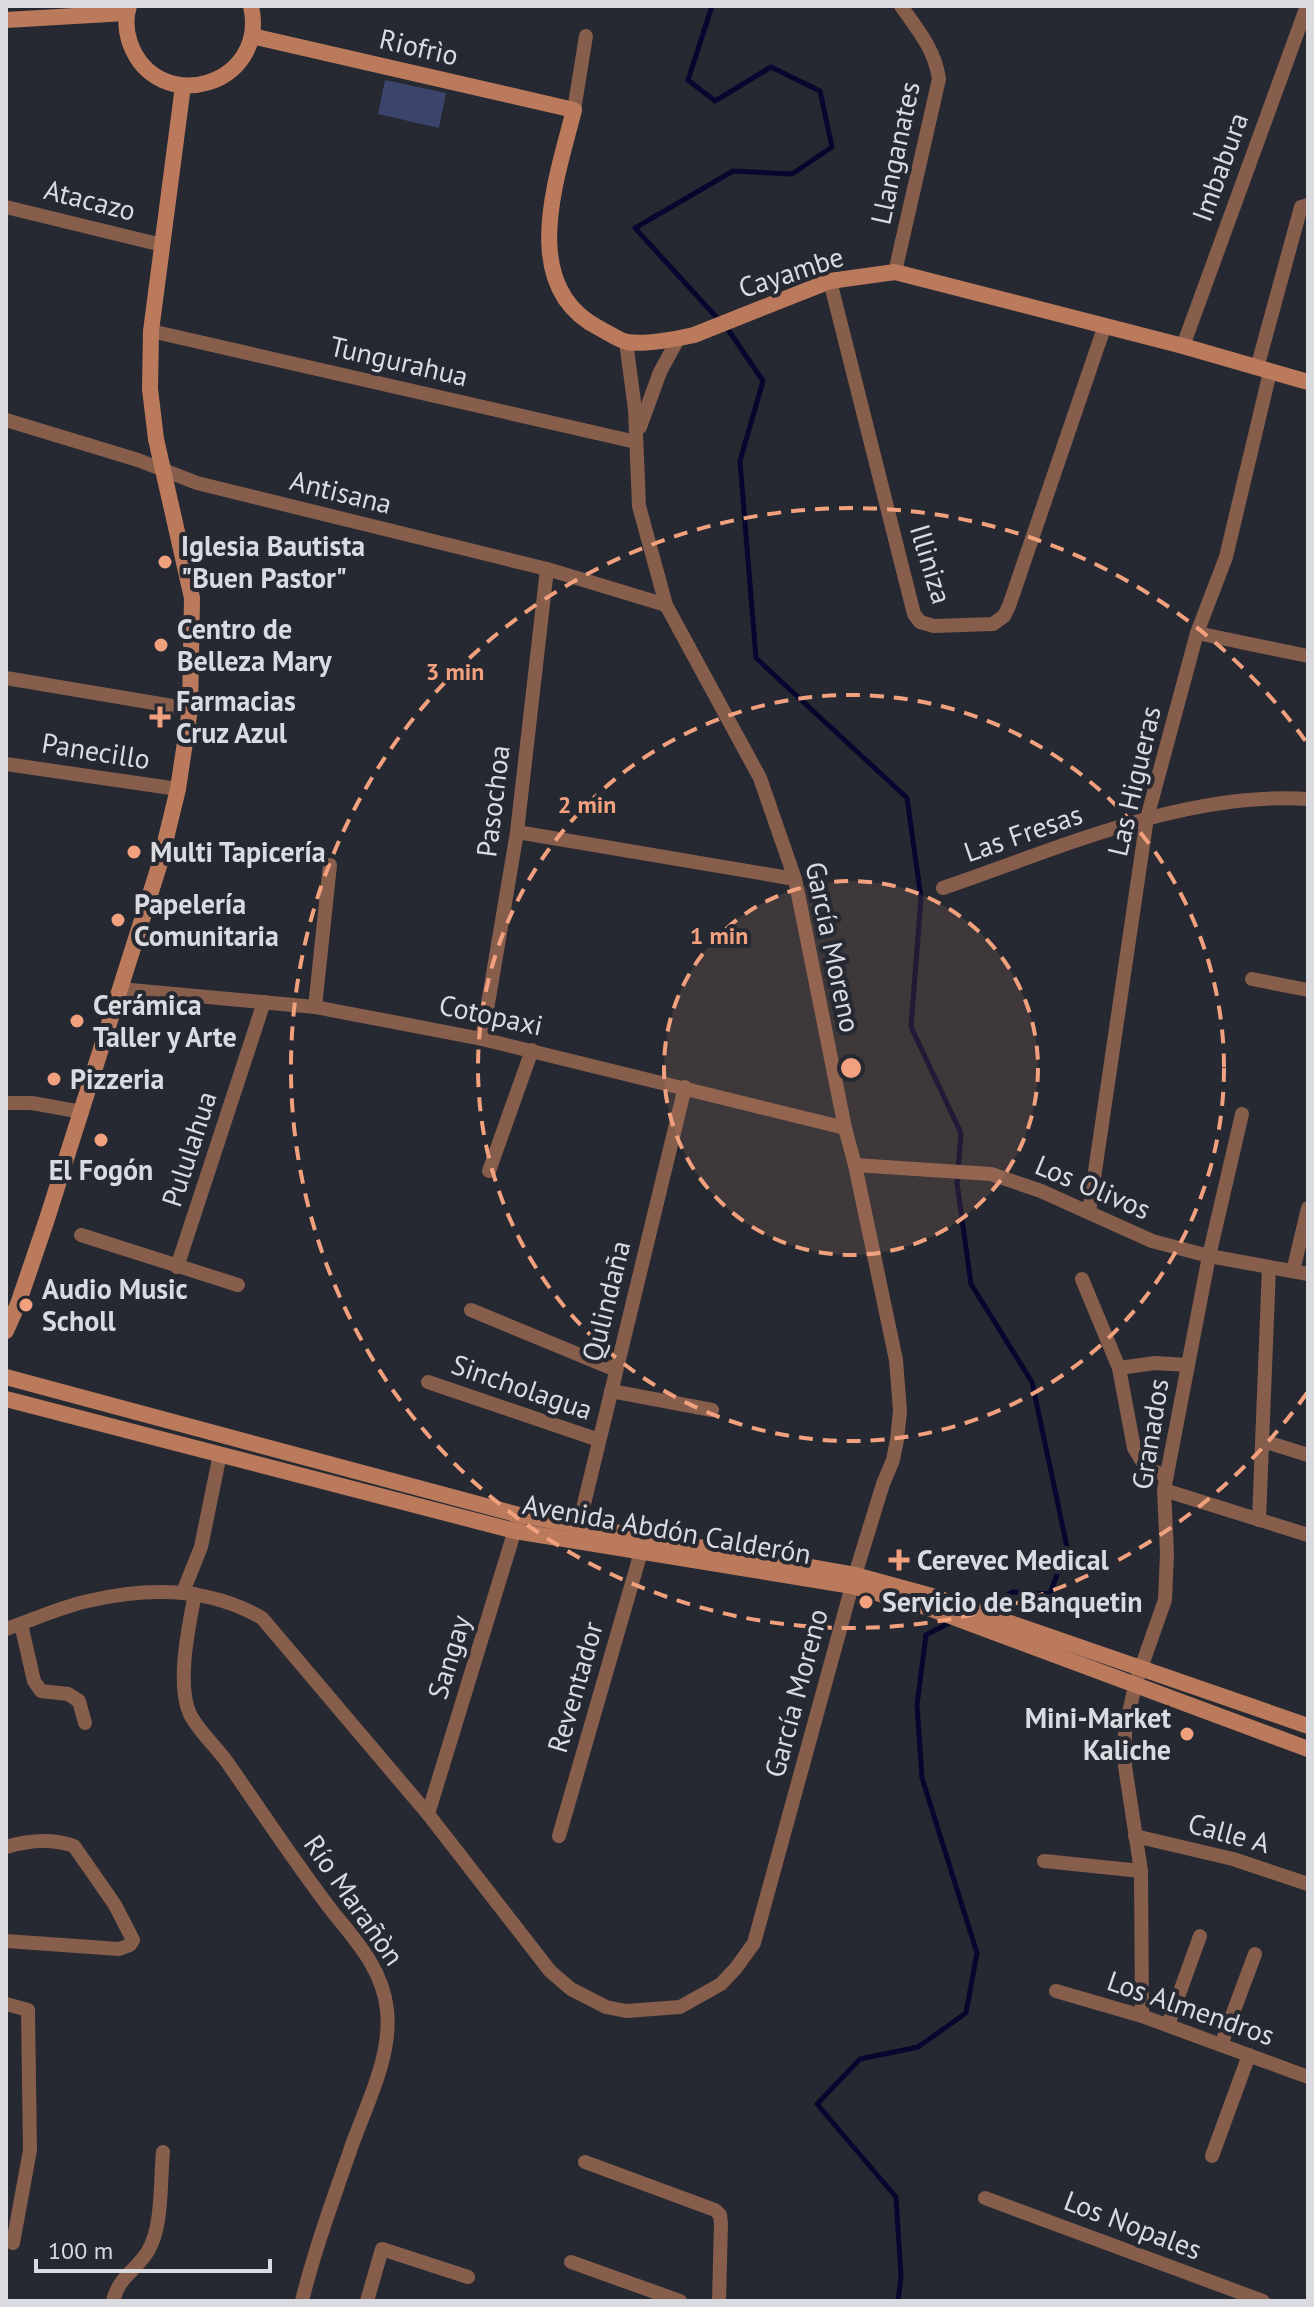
<svg xmlns="http://www.w3.org/2000/svg" width="1314" height="2307" font-family="'PT Sans',sans-serif">
<style>
.green{fill:#3b456c}
.lines{fill:none;stroke-linecap:round;stroke-linejoin:round}
.stream{stroke:#06072e;stroke-width:5}
.street{stroke:#875d4c;stroke-width:14}
.secondary{stroke:#bc7a5d;stroke-width:16}
.ring{fill:none;stroke:#f2a17e;stroke-width:4;stroke-dasharray:14 10}
.poi-dot{fill:#f2a17e;stroke:#262931;stroke-width:3}
.labels{text-anchor:middle;stroke-width:8;stroke-linejoin:round;paint-order:stroke}
.street-label{font-size:28px;fill:#d9dbe1;stroke:#262931}
.poi-label{font-size:28px;font-weight:bold;fill:#d9dbe1;stroke:#262931;text-anchor:start}
.centre{fill:#f2a17e;stroke:#262931;stroke-width:4}
.ring-label{font-size:24px;text-anchor:middle;font-weight:bold;fill:#f2a17e;stroke:#262931;stroke-width:8;stroke-linejoin:round;paint-order:stroke}
</style>
<rect width="100%" height="100%" fill="#262931"/>
<polygon class="green" points="385,80 446,93 439,128 378,114"/>
<g class="lines">
<g class="stream">
<polyline points="712,6 688,80 715,101 771,67 820,91 832,147 792,174 733,171 635,228 729,331 763,381 740,461 756,658 907,798 921,898 911,1027 961,1133 957,1183 971,1284 1032,1382 1067,1547 1050,1594 1013,1592 980,1608"/>
<polyline points="898,2301 901,2277 896,2197 817,2104 860,2059 918,2047 966,2013 977,1953 922,1778 917,1705 926,1635 953,1621"/>
</g>
<g class="street">
<polyline points="574,110 586,36"/>
<polyline points="6,207 162,245"/>
<path d="M895,272L939,79C935,50 918,30 901,6"/>
<polyline points="830,281 914,614 920,622 934,626 993,624 1004,616 1009,606 1104,328"/>
<polyline points="151,331 636,442"/>
<polyline points="1183,346 1307,6"/>
<polyline points="1257,368 1301,207 1308,205"/>
<polyline points="6,420 138,460 197,483 547,569 666,605"/>
<polyline points="640,427 660,372 678,339"/>
<polyline points="1197,633 1308,656"/>
<polyline points="6,678 190,709"/>
<polyline points="6,764 178,789"/>
<polyline points="517,832 795,879"/>
<path d="M943,888C1058,849 1184,791 1308,799"/>
<polyline points="1252,979 1308,990"/>
<polyline points="120,989 315,1007 482,1039 845,1128"/>
<polyline points="315,1007 330,865"/>
<polyline points="482,1039 517,832 547,569"/>
<polyline points="6,1103 32,1103 82,1112"/>
<polyline points="855,1165 991,1174 1041,1191 1152,1241 1209,1256 1308,1274"/>
<polyline points="489,1171 532,1050"/>
<polyline points="1089,1212 1147,818 1197,633 1226,557 1270,372"/>
<polyline points="81,1235 238,1285"/>
<polyline points="177,1267 264,1002"/>
<polyline points="1293,1271 1308,1208"/>
<polyline points="1082,1279 1119,1368 1134,1448 1146,1468 1166,1476"/>
<polyline points="471,1310 616,1370"/>
<polyline points="1119,1368 1155,1363 1188,1365"/>
<polyline points="428,1382 599,1440"/>
<polyline points="611,1391 712,1410"/>
<polyline points="1263,1441 1308,1455"/>
<polyline points="1164,1490 1308,1535"/>
<polyline points="1259,1520 1269,1267"/>
<polyline points="577,1533 685,1087"/>
<polyline points="183,1592 201,1547 220,1454"/>
<path d="M195,1594C189,1625 176,1684 190,1714C198,1731 216,1746 227,1762C262,1812 295,1863 332,1911C357,1942 383,1970 387,2010C392,2056 367,2103 352,2145C334,2197 315,2248 302,2301"/>
<polyline points="21,1624 34,1681 41,1691 68,1694 79,1701 85,1723"/>
<path d="M6,1629C33,1620 60,1607 88,1601C147,1587 209,1587 262,1618L428,1814L550,1971L571,1989L606,2007L626,2011L680,2007L721,1984L736,1968L754,1943L855,1575L883,1484L893,1460L897,1440L900,1411L896,1360L855,1165L845,1128L795,879L760,778L666,605L639,506L635,409L626,342"/>
<polyline points="428,1814 518,1520"/>
<polyline points="559,1836 641,1552"/>
<polyline points="1135,1836 1233,1859 1308,1884"/>
<path d="M6,1847C29,1840 51,1838 74,1846L115,1905L133,1940L130,1945L119,1949L6,1941"/>
<polyline points="1044,1861 1141,1871"/>
<polyline points="1056,1991 1142,2016 1308,2077"/>
<polyline points="6,2004 28,2010 30,2150 13,2243"/>
<polyline points="1142,2016 1141,1871 1125,1766 1125,1732 1135,1685 1165,1600 1167,1553 1164,1490 1209,1256 1242,1114"/>
<polyline points="1168,2025 1200,1936"/>
<polyline points="1221,2045 1255,1954"/>
<polyline points="1212,2156 1249,2055"/>
<polyline points="585,2162 715,2210 720,2215 721,2223 719,2301"/>
<polyline points="985,2198 1263,2301"/>
<polyline points="571,2262 680,2301"/>
<path d="M113,2301C119,2276 136,2271 148,2251C163,2226 160,2181 163,2152"/>
<polyline points="367,2301 382,2249 468,2277"/>
</g>
<g class="secondary">
<path d="M129,6C125,18 126,31 130,43C157,118 269,86 251,6"/>
<polyline points="6,20 126,13"/>
<path d="M252,36L574,110C557,178 517,286 599,328C607,332 618,340 627,342C644,345 677,339 694,335L830,281L895,272L1183,346L1308,382"/>
<polyline points="6,1331 18,1304 46,1222 160,863 178,789 190,709 192,598 156,439 150,389 151,331 183,86"/>
<polyline points="6,1377 519,1515 855,1575 932,1596 1308,1726"/>
<polyline points="6,1399 515,1531 852,1586 926,1607 1308,1749"/>
</g>
</g>
<circle cx="851" cy="1068" r="187" fill="#f2a17e" fill-opacity=".12"/>
<g class="ring">
<circle cx="851" cy="1068" r="187"/>
<circle cx="851" cy="1068" r="373"/>
<path d="M1307 1393A560 560 0 1 1 1307 743"/>
</g>
<g class="poi-dot">
<circle cx="165" cy="562" r="8"/>
<circle cx="161" cy="645" r="8"/>
<path d="M156 705h8v8h8v8h-8v8h-8v-8h-8v-8h8z"/>
<circle cx="134" cy="852" r="8"/>
<circle cx="118" cy="920" r="8"/>
<circle cx="77" cy="1021" r="8"/>
<circle cx="54" cy="1079" r="8"/>
<circle cx="101" cy="1140" r="8"/>
<circle cx="26" cy="1305" r="8"/>
<path d="M895 1548h8v8h8v8h-8v8h-8v-8h-8v-8h8z"/>
<circle cx="866" cy="1602" r="8"/>
<circle cx="1187" cy="1734" r="8"/>
</g>
<g class="labels">
<g class="street-label">
<text transform="translate(419 47) rotate(13)" y="10">Riofrìo</text>
<text transform="translate(895 153) rotate(-78)" y="10">Llanganates</text>
<text transform="translate(1220 167) rotate(-70)" y="10">Imbabura</text>
<text transform="translate(90 200) rotate(14)" y="10">Atacazo</text>
<text transform="translate(791 272) rotate(-18)" y="10">Cayambe</text>
<text transform="translate(399 361) rotate(13)" y="10">Tungurahua</text>
<text transform="translate(341 492) rotate(14)" y="10">Antisana</text>
<text transform="translate(931 564) rotate(73)" y="10">Illiniza</text>
<text transform="translate(96 751) rotate(9)" y="10">Panecillo</text>
<text transform="translate(1134 781) rotate(-77)" y="10">Las Higueras</text>
<text transform="translate(493 801) rotate(-83)" y="10">Pasochoa</text>
<text transform="translate(1023 833) rotate(-19)" y="10">Las Fresas</text>
<text transform="translate(833 947) rotate(78)" y="10">García Moreno</text>
<text transform="translate(491 1015) rotate(12)" y="10">Cotopaxi</text>
<text transform="translate(189 1149) rotate(-72)" y="10">Pululahua</text>
<text transform="translate(1093 1187) rotate(23)" y="10">Los Olivos</text>
<text transform="translate(606 1301) rotate(-76)" y="10">Qulindaña</text>
<text transform="translate(522 1387) rotate(19)" y="10">Sincholagua</text>
<text transform="translate(1150 1434) rotate(-81)" y="10">Granados</text>
<text transform="translate(667 1529) rotate(10)" y="10">Avenida Abdón Calderón</text>
<text transform="translate(449 1657) rotate(-73)" y="10">Sangay</text>
<text transform="translate(575 1687) rotate(-74)" y="10">Reventador</text>
<text transform="translate(796 1693) rotate(-75)" y="10">García Moreno</text>
<text transform="translate(1229 1833) rotate(15)" y="10">Calle A</text>
<text transform="translate(354 1900) rotate(55)" y="10">Río Marañòn</text>
<text transform="translate(1191 2008) rotate(19)" y="10">Los Almendros</text>
<text transform="translate(1133 2225) rotate(21)" y="10">Los Nopales</text>
</g>
<g class="poi-label">
<text x="181" y="556">Iglesia Bautista<tspan x="181" dy="32">"Buen Pastor"</tspan></text>
<text x="177" y="639">Centro de<tspan x="177" dy="32">Belleza Mary</tspan></text>
<text x="176" y="711">Farmacias<tspan x="176" dy="32">Cruz Azul</tspan></text>
<text x="150" y="862">Multi Tapicería</text>
<text x="134" y="914">Papelería<tspan x="134" dy="32">Comunitaria</tspan></text>
<text x="93" y="1015">Cerámica<tspan x="93" dy="32">Taller y Arte</tspan></text>
<text x="70" y="1089">Pizzeria</text>
<text x="101" y="1180" text-anchor="middle">El Fogón</text>
<text x="42" y="1299">Audio Music<tspan x="42" dy="32">Scholl</tspan></text>
<text x="917" y="1570">Cerevec Medical</text>
<text x="882" y="1612">Servicio de Banquetin</text>
<text x="1171" y="1728" text-anchor="end">Mini-Market<tspan x="1171" dy="32">Kaliche</tspan></text>
</g>
</g>
<circle cx="851" cy="1068" r="12" class="centre"/>
<g class="ring-label">
<text x="455" y="680">3 min</text>
<text x="587" y="813">2 min</text>
<text x="719" y="944">1 min</text>
</g>
<rect width="1314" height="2307" fill="none" stroke="#d9dbe1" stroke-width="16"/>
<path d="M36 2259v12h234v-12" fill="none" stroke="#d9dbe1" stroke-width="4"/>
<text x="48" y="2259" font-size="24" fill="#d9dbe1" stroke="#262931" stroke-width="6" paint-order="stroke">100 m</text>
</svg>
